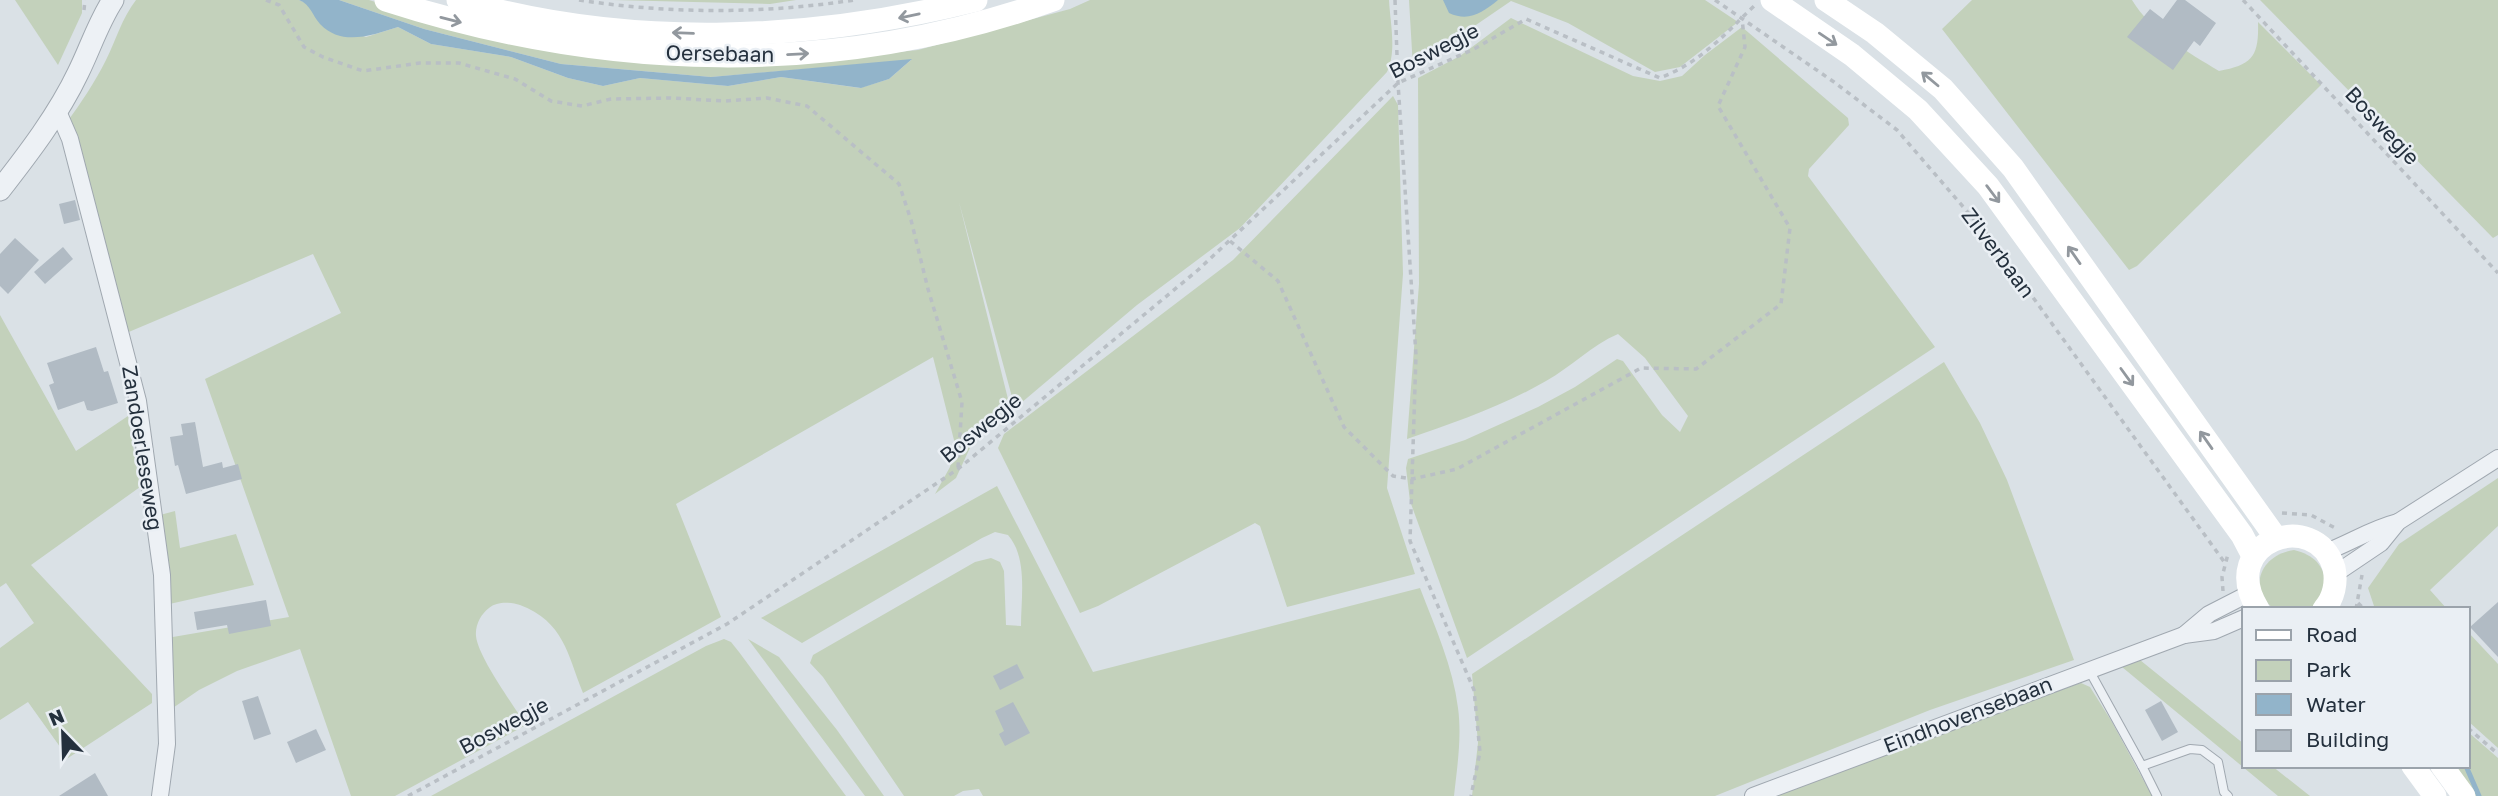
<svg xmlns="http://www.w3.org/2000/svg" width="2498" height="796" font-family="'Golos Text',sans-serif">
<style>
.green{fill:#c3d1bb}
.water{fill:#92b4ca}
.lines{fill:none;stroke-linecap:round;stroke-linejoin:round}
.stream{stroke:#92b4ca;stroke-width:5}
.building{fill:#b1bbc4}
.service-casing{stroke:#a0a8b0;stroke-width:10}
.minor-casing{stroke:#a0a8b0;stroke-width:18}
.tertiary-casing{stroke:#a0a8b0;stroke-width:23}
.path{stroke:#b9bfc5;stroke-width:3.5;stroke-dasharray:5 5;stroke-linecap:butt}
.service{stroke:#edf1f5;stroke-width:8}
.minor{stroke:#edf1f5;stroke-width:16}
.tertiary{stroke:#edf1f5;stroke-width:21}
.secondary{stroke:#fff;stroke-width:23}
.oneway{stroke:#92989e}
.labels{text-anchor:middle;stroke-width:5;stroke-linejoin:round;paint-order:stroke}
.street-label{font-size:21px;fill:#24303d;stroke:#eaeff4}
</style>
<rect width="100%" height="100%" fill="#dae1e6"/>
<g class="green">
<polygon points="15,0 82,0 82,13 58,65"/>
<path d="M136,0H299L308,4L320,23L366,37L398,27L431,44L511,57L568,78L603,86L640,78L728,86L781,77L860,88L889,79L911,60L711,77L561,64L424,29L339,0H369L456,27L645,64L770,65L918,50L1070,9L1090,0H1389C1390,22 1397,51 1387,72L1240,228L1137,305L1015,408L959,202L1008,399L987,419L975,437L956,478L935,494L950,467L955,444L933,357L676,504L721,617L583,693C567,653 564,622 520,605C511,602 497,601 489,608C481,614 475,625 476,636C478,657 514,706 526,725L395,796H351L300,649L237,671L199,690L167,712V638L289,617L205,379L341,313L313,254L124,334L67,122C81,103 95,82 106,60C116,40 122,18 136,0Z"/>
<polygon points="613,0 796,0 770,4"/>
<polygon points="1409,0 1705,0 1738,22 1680,67 1655,72 1568,23 1511,1 1413,68"/>
<path d="M1972,0H2132C2151,32 2188,52 2219,71C2253,65 2259,56 2258,22L2321,85L2137,266L2129,270L1942,29Z"/>
<polygon points="2260,0 2498,0 2498,235 2493,238"/>
<path d="M1511,18L1633,76L1660,81L1682,76L1705,55L1742,27L1848,118L1849,125L1809,169L1808,176L1935,347L1467,658L1410,501L1406,468L1408,459L1465,440L1538,407L1575,387L1617,359L1623,361L1662,415L1680,432L1688,416L1645,358L1618,334C1592,345 1571,367 1546,381C1503,406 1454,423 1407,439L1419,284L1418,78L1460,56Z"/>
<polygon points="1393,96 1398,105 1403,274 1387,488 1415,574 1287,607 1260,526 1255,523 1098,606 1080,613 998,448 1004,434 1233,260"/>
<polygon points="0,315 76,451 128,416 140,487 31,565 152,694 152,703 68,758 28,702 0,720 0,648 34,623 6,583 0,587"/>
<polygon points="1944,362 1980,423 2007,480 2074,660 1930,710 1715,796 1472,796 1478,743 1472,674"/>
<polygon points="2498,478 2498,526 2430,590 2447,609 2375,609 2368,588 2399,544"/>
<path d="M997,486L1093,672L1420,588C1435,627 1453,667 1458,708C1462,737 1457,768 1454,796H983L979,789L963,791L954,796H904L823,677L810,663L813,655L975,562L991,558L1000,562L1004,571L1006,625L1021,626C1021,597 1028,558 1008,535L995,532L982,538L802,643L761,618Z"/>
<polygon points="175,511 180,548 236,534 254,585 165,605 160,515"/>
<path d="M2294,550C2326,557 2335,586 2311,609H2274C2246,587 2262,554 2294,550Z"/>
<polygon points="2468,632 2498,664 2498,748 2468,721"/>
<polygon points="724,639 731,642 739,652 846,796 431,796 706,646"/>
<polygon points="748,639 779,657 837,730 884,796 865,796"/>
<polygon points="2140,660 2244,744 2244,766 2272,766 2310,796 2278,796 2122,667"/>
<polygon points="2081,683 2090,687 2112,722 2152,796 1776,796 1967,721"/>
<polygon points="2468,732 2498,758 2498,796 2469,796 2448,766 2468,766"/>
</g>
<g class="water">
<path d="M299,0H339L424,29L561,64L711,77L912,59L889,79L861,88L781,77L728,86L640,78L603,86L568,78L511,57L431,44L398,27C372,35 342,47 320,24C312,15 311,5 299,0Z"/>
<path d="M1443,0H1498C1482,13 1469,22 1449,13Z"/>
</g>
<g class="lines">
<polyline class="stream" points="2466,766 2479,796"/>
</g>
<g class="building">
<polygon points="2177,0 2185,0 2216,23 2200,46 2194,41 2173,70 2127,37 2150,9 2163,19"/>
<polygon points="75,200 80,220 64,224 59,204"/>
<polygon points="15,238 39,260 8,294 0,286 0,254"/>
<polygon points="63,247 73,259 45,284 34,272"/>
<polygon points="96,347 104,372 108,371 118,403 92,411 87,410 84,401 58,410 49,385 54,383 47,363"/>
<polygon points="195,422 203,467 222,462 223,468 238,464 242,479 186,494 178,465 175,466 170,437 183,435 181,424"/>
<polygon points="266,600 271,626 229,634 227,625 197,630 194,612"/>
<polygon points="2498,602 2498,657 2470,627"/>
<polygon points="1017,664 1024,678 1000,690 993,676"/>
<polygon points="258,696 271,734 254,740 242,701"/>
<polygon points="2161,701 2178,732 2162,741 2145,710"/>
<polygon points="1013,702 1030,733 1005,746 999,734 1004,731 995,711"/>
<polygon points="316,729 326,750 296,763 287,742"/>
<polygon points="95,773 108,796 59,796"/>
</g>
<g class="lines">
<defs>
<g id="service">
<polyline points="2089,670 2142,766 2190,749 2202,750 2218,762 2224,792 2228,796"/>
<polyline points="2142,766 2157,796"/>
</g>
<g id="minor">
<polyline points="57,109 70,139 138,401 162,575 167,744 160,796"/>
<path d="M2326,552C2352,542 2371,529 2398,522"/>
<polyline points="2335,574 2381,543 2398,522 2498,458"/>
<polyline points="2184,635 2209,614 2248,594"/>
<polyline points="1753,796 2184,635 2214,631 2244,618"/>
</g>
<path id="tertiary" d="M0,190C28,154 58,115 78,73C90,49 98,23 113,0"/>
</defs>
<use href="#service" class="service-casing"/>
<use href="#minor" class="minor-casing"/>
<use href="#tertiary" class="tertiary-casing"/>
<g class="path">
<polyline points="266,0 279,5 304,47 323,57 363,71 420,63 459,63 515,79 551,101 582,106 611,99 671,98 725,101 767,98 807,106 899,184 911,220 928,289 962,402 958,468"/>
<path d="M579,0C669,14 764,14 854,0"/>
<polyline points="1395,0 1398,83 1416,355 1410,541 1474,690 1480,752 1471,796"/>
<polyline points="1715,0 1834,82 1897,130 1990,238 2225,563"/>
<polyline points="2243,0 2498,273"/>
<polyline points="84,10 85,0"/>
<polyline points="1230,241 1278,281 1344,427 1393,476 1412,479 1457,469 1641,368 1696,369 1781,304 1790,228 1718,106 1745,47 1742,18"/>
<polyline points="2282,513 2311,515 2337,529"/>
<polyline points="2223,591 2222,577 2228,554"/>
<polyline points="2358,603 2364,609"/>
<polyline points="2356,609 2362,575"/>
<polyline points="2468,728 2498,754"/>
<path d="M408,796L727,624L958,469L1198,270L1398,83L1474,49L1526,19L1660,78C1701,62 1724,35 1754,6"/>
</g>
<use href="#service" class="service"/>
<use href="#minor" class="minor"/>
<use href="#tertiary" class="tertiary"/>
<g class="secondary">
<path d="M386,0C606,71 834,78 1053,0"/>
<path d="M458,0C626,49 807,42 976,0"/>
<polyline points="1772,0 1852,55 1918,110 1988,186 2242,535 2253,556"/>
<polyline points="1826,0 1875,33 1943,89 2013,168 2276,538"/>
<path d="M2258,609C2216,541 2316,507 2334,568C2337,582 2334,598 2324,609"/>
<polyline points="2413,766 2435,796"/>
<polyline points="2442,766 2464,796"/>
</g>
</g>
<defs><path id="oneway-shaft" d="M-6 0H5M1.5-3L5.5 0L1.5 3" fill="none" stroke-width="1.6" stroke-linecap="round" stroke-linejoin="round" transform="scale(1.75)"/></defs>
<g class="oneway">
<use href="#oneway-shaft" transform="translate(909 16) rotate(168)"/>
<use href="#oneway-shaft" transform="translate(451 20) rotate(14)"/>
<use href="#oneway-shaft" transform="translate(683 33) rotate(-178)"/>
<use href="#oneway-shaft" transform="translate(1828 39) rotate(34)"/>
<use href="#oneway-shaft" transform="translate(798 54) rotate(-3)"/>
<use href="#oneway-shaft" transform="translate(1930 79) rotate(-140)"/>
<use href="#oneway-shaft" transform="translate(1993 194) rotate(53)"/>
<use href="#oneway-shaft" transform="translate(2074 255) rotate(-125)"/>
<use href="#oneway-shaft" transform="translate(2127 377) rotate(54)"/>
<use href="#oneway-shaft" transform="translate(2206 440) rotate(-125)"/>
</g>
<g class="labels">
<g class="street-label">
<text transform="translate(1434 51) rotate(-27)" y="7">Boswegje</text>
<text transform="translate(720 54) rotate(1)" y="7">Oersebaan</text>
<text transform="translate(2382 126) rotate(47)" y="7">Boswegje</text>
<text transform="translate(1998 253) rotate(53)" y="7">Zilverbaan</text>
<text transform="translate(981 428) rotate(-39)" y="7">Boswegje</text>
<text transform="translate(142 448) rotate(81)" y="7">Zandoerleseweg</text>
<text transform="translate(1968 715) rotate(-21)" y="7">Eindhovensebaan</text>
<text transform="translate(504 726) rotate(-28)" y="7">Boswegje</text>
</g>
</g>
<rect x="2242" y="607" width="228" height="161" fill="#eaeff4" stroke="#9ba3ab" stroke-width="2"/>
<rect x="2256" y="630" width="35" height="10" fill="#ffffff" stroke="#9ba3ab" stroke-width="2"/>
<text x="2306" y="642" font-size="21" fill="#24303d">Road</text>
<rect x="2256" y="660" width="35" height="21" fill="#c3d1bb" stroke="#9ba3ab" stroke-width="2"/>
<text x="2306" y="677" font-size="21" fill="#24303d">Park</text>
<rect x="2256" y="694" width="35" height="21" fill="#92b4ca" stroke="#9ba3ab" stroke-width="2"/>
<text x="2306" y="712" font-size="21" fill="#24303d">Water</text>
<rect x="2256" y="730" width="35" height="21" fill="#b1bbc4" stroke="#9ba3ab" stroke-width="2"/>
<text x="2306" y="747" font-size="21" fill="#24303d">Building</text>
<g transform="translate(63 733) rotate(337)" stroke="#eaeff4" stroke-width="5" paint-order="stroke">
<path d="M0-5L12 26L0 18L-12 26Z" fill="#24303d"/>
<text y="-10" font-size="19" font-weight="bold" text-anchor="middle" fill="#24303d">N</text>
</g>
</svg>
